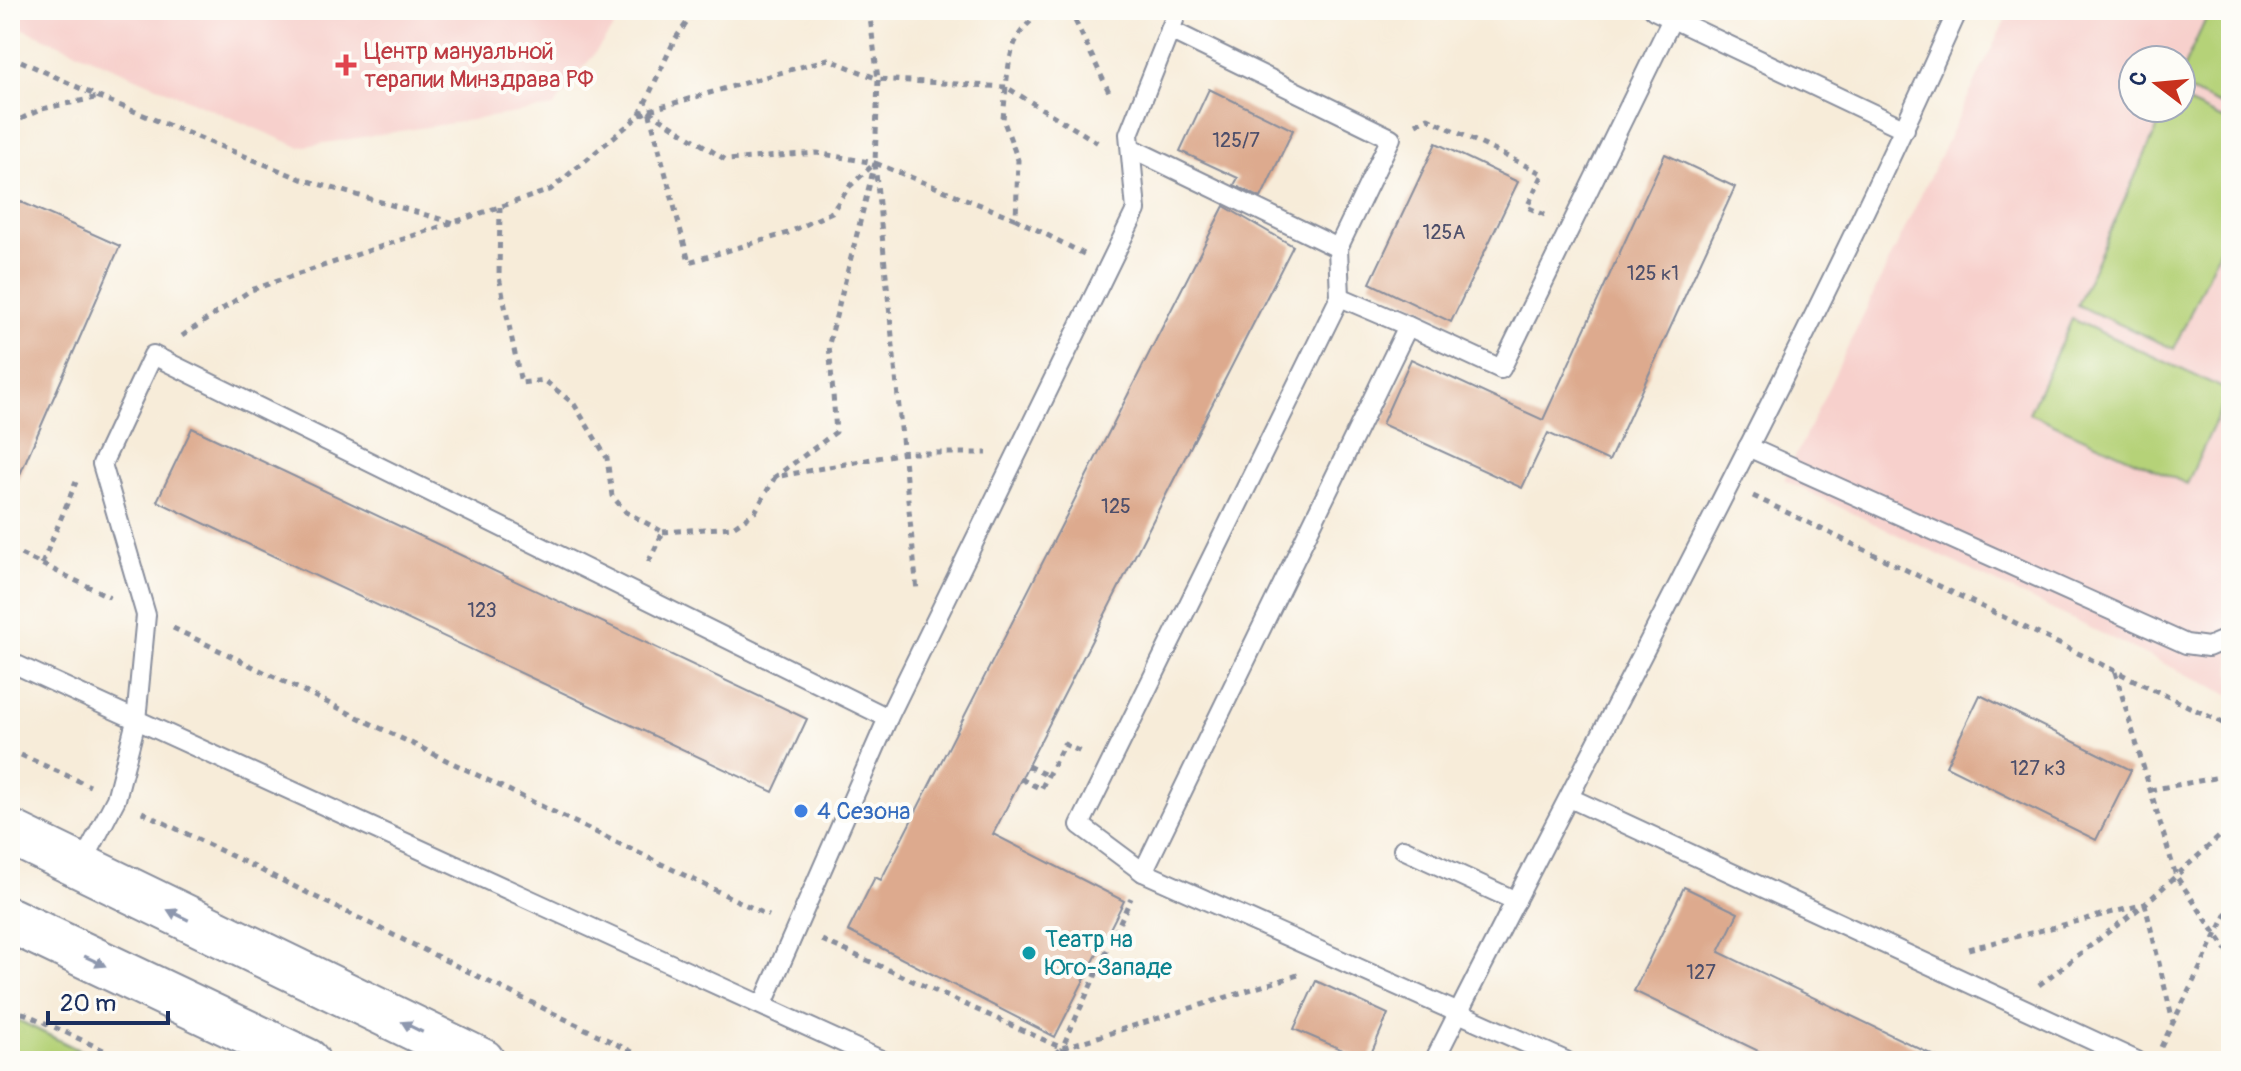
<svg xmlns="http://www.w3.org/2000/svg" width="2241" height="1071" font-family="Pangolin,sans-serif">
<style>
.built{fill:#f7d0cc;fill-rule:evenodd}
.green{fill:#b5d278;stroke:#68806b;stroke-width:2}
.building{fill:#ddaa8e}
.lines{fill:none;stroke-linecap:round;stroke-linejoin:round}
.service-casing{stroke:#898e9c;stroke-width:22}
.primary-casing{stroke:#898e9c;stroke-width:48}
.path{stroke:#898e9c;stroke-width:5;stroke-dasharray:6 6;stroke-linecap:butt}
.service{stroke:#fff;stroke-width:18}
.primary{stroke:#fff;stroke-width:44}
.oneway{fill:#8d97ae}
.health-dot{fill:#e0444e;stroke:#fdfcf7;stroke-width:3}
.shop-dot{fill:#3f7fe0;stroke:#fdfcf7;stroke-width:3}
.culture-dot{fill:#0f9aa8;stroke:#fdfcf7;stroke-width:3}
.labels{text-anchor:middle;stroke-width:8;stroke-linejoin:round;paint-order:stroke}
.number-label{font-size:20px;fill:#4c4e6a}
.health-label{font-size:24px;fill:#be3a42;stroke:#fdfcf7;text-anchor:start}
.shop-label{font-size:24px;fill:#366cbe;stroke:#fdfcf7;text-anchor:start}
.culture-label{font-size:24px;fill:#0d838f;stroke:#fdfcf7;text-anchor:start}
</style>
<rect width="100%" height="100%" fill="#fdfcf7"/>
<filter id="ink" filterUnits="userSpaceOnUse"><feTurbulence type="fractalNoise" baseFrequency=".0125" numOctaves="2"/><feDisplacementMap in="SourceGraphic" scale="16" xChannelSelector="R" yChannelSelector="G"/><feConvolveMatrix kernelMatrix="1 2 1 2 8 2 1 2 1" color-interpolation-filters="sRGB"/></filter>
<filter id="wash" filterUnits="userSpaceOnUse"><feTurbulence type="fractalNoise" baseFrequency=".006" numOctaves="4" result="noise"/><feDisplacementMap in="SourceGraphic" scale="32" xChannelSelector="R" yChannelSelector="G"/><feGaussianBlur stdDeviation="1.8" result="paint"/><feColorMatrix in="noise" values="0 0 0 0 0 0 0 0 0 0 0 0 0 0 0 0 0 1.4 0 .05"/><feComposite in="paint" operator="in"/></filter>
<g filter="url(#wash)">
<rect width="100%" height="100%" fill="#f7ecd9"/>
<g class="built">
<polygon points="10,10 627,10 554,107 299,147 10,23"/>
<path d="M2010,10H2231V696L1784,480ZM2133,60H2181V108H2133Z"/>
</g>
<g class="green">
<polygon points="2210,10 2231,10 2231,110 2181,87 2181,73"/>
<polygon points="2181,100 2231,123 2231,224 2174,349 2077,305 2166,108 2181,108"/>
<polygon points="2072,319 2229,391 2187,484 2029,413"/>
<polygon points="10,1016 101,1061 10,1061"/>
</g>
<g id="blocks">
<g class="building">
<polygon points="1209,89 1293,130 1261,198 1234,185 1238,178 1180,151"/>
<polygon points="1436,143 1518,182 1451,322 1370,283"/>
<polygon points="1665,154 1735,187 1609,461 1548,433 1522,488 1382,424 1411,359 1543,420"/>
<polygon points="10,197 120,246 10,497"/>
<polygon points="1224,206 1293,246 993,834 1124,901 1055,1037 848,931 875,877 881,880"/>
<polygon points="192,428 807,719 773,792 157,501"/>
<polygon points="1980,695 2131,770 2096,840 1946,766"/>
<polygon points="1684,887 1738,913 1719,952 1945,1061 1779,1061 1634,991"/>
<polygon points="1316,981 1388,1014 1368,1061 1294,1029"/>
</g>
</g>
</g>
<g filter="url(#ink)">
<use href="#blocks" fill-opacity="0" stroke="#898e9c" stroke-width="2"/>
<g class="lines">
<defs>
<g id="service">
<polyline points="1654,10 1905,129"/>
<polyline points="1170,30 1391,138 1338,248 1340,297 1080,825 1143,872 1566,1061"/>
<polyline points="1131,148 1338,248"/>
<polyline points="1408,326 1501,369 1672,19"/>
<polyline points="1748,447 2186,644 2208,647 2231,637"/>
<polyline points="10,662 883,1061"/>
<polyline points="1570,798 2137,1061"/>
<polyline points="1403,849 1516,901"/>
<polyline points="80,868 116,799 136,721 146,615 102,464 153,355 888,718"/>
<polyline points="1143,872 1408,326 1340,297"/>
<polyline points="763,1004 888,718 1136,210 1129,134 1178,10"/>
<path d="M1434,1061C1610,711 1798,368 1958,10"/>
</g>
<g id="primary">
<polyline points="10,832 482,1061"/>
<polyline points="10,920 307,1061"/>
</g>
</defs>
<use href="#service" class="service-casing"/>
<use href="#primary" class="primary-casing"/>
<g class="path">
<path d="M869,10L878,79L1006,87C1010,51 1013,30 1046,10"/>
<polyline points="1070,10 1111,96"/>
<polyline points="10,56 99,97 301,179 454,223"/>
<polyline points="650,110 828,59 878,79 875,163 1016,219"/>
<polyline points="649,111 726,160 817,153 875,163 829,344 836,432 775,477"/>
<polyline points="640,115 649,111 689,262 788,233 832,212 849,187 875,163 917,591"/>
<polyline points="10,124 42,109 99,97"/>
<polyline points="1416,124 1428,118 1543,174 1527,207 1545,215"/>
<polyline points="500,207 499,277 521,383 544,380 574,404 607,458 612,496 626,512 663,532 646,567"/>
<polyline points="1084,254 1016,219 1018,160 1003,119 1006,87 1100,144"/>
<polyline points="182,336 251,290 550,190 639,116 675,39 696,10"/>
<polyline points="1753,496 2231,727"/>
<polyline points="663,532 733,527 755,512 775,477 904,453 987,453"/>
<polyline points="10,549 110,597"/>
<polyline points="42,564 76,482"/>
<polyline points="173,628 769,916"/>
<polyline points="2115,672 2176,876 2231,956"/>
<polyline points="10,750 90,786"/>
<polyline points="1028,766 1048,776"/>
<polyline points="1021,779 1041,789 1064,744 1083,753"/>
<polyline points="2150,790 2231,775"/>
<polyline points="142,812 651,1061"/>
<polyline points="822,940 1062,1048 1301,974"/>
<polyline points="1968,949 2145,904 2231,826"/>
<polyline points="2039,985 2145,904 2173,1022"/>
<polyline points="10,1010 26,1014 127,1061"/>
<polyline points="2161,1047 2231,905"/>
<polyline points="1045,1061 1062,1048"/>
<polyline points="1089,1061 1062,1048 1131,898"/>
</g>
<use href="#service" class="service"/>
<use href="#primary" class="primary"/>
</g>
<defs><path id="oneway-solid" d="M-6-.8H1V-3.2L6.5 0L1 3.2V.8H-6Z" transform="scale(2)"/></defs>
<g class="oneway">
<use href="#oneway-solid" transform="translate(178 915) rotate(-154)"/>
<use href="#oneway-solid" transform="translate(95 961) rotate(25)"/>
<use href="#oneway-solid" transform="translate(412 1027) rotate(-154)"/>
</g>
</g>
<path class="health-dot" d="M342 53h8v8h8v8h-8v8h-8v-8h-8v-8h8z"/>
<circle class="shop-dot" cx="801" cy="811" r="8"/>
<circle class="culture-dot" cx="1029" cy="953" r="8"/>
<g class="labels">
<g class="number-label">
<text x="1236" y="147">125/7</text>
<text x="1444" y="239">125А</text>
<text x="1653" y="280">125 к1</text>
<text x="1116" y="513">125</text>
<text x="482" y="617">123</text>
<text x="2038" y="775">127 к3</text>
<text x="1701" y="979">127</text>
</g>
<g class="health-label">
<text x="364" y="59">Центр мануальной<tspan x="364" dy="28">терапии Минздрава РФ</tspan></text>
</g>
<g class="shop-label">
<text x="817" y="819">4 Сезона</text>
</g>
<g class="culture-label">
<text x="1045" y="947">Театр на<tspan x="1045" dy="28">Юго-Западе</tspan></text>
</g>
</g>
<rect width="2241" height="1071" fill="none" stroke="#fdfcf7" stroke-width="40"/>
<g transform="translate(2157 84) rotate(286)"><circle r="38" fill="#fdfcf7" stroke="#a3aaba" stroke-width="2"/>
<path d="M0-6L14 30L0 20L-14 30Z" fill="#c8321e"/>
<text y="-12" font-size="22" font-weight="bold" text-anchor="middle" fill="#1b2f5e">С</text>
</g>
<path d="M48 1011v12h120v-12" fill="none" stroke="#1b2f5e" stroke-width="4"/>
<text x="60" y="1011" font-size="24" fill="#1b2f5e" stroke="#fdfcf7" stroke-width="6" paint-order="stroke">20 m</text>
</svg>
